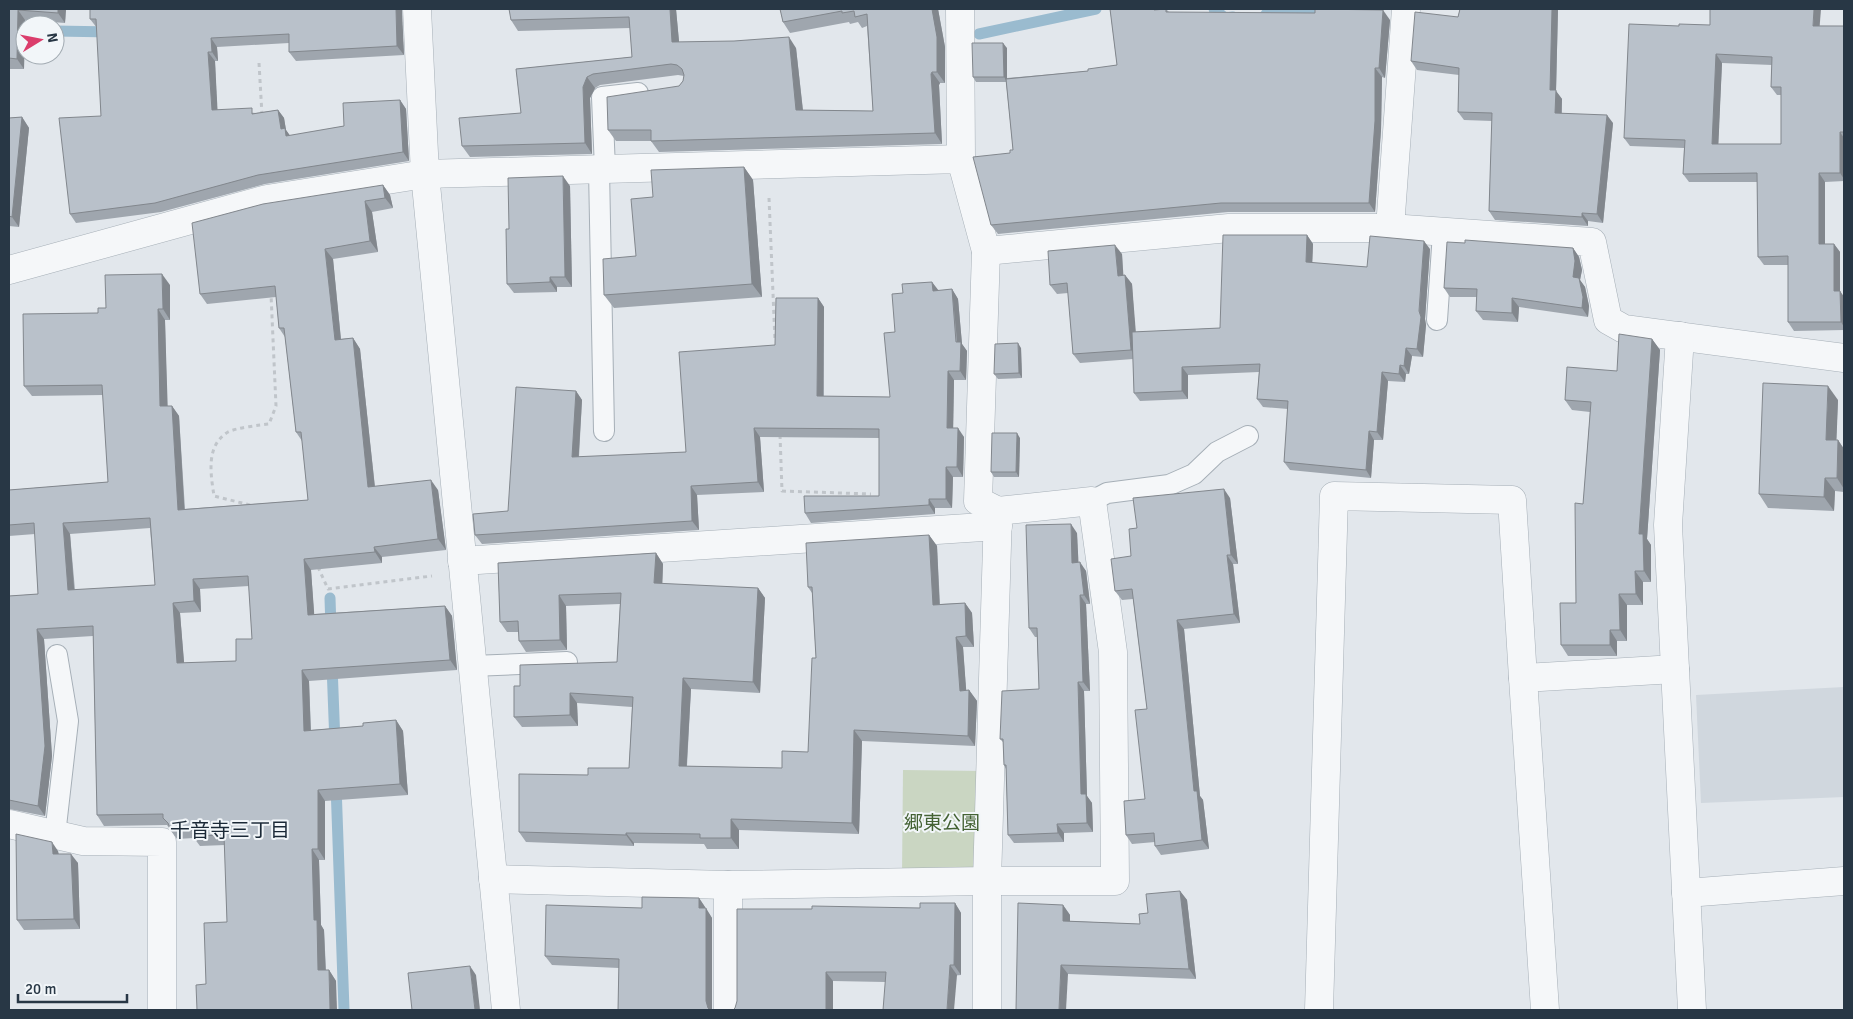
<svg xmlns="http://www.w3.org/2000/svg" width="1853" height="1019" font-family="Signika,'Noto Sans JP',sans-serif">
<style>
.built{fill:#d0d7de}
.green{fill:#cad6c2}
.lines{fill:none;stroke-linecap:round;stroke-linejoin:round}
.stream{stroke:#9abbcf;stroke-width:11}
.service-casing{stroke:#a6afb7;stroke-width:22}
.minor-casing{stroke:#a6afb7;stroke-width:29}
.path{stroke:#c0c5ca;stroke-width:3;stroke-dasharray:4 4;stroke-linecap:butt}
.service{stroke:#f5f7f9;stroke-width:20}
.minor{stroke:#f5f7f9;stroke-width:28}
.wall{fill:#9fa6ae;fill-rule:evenodd}
.shaded-wall{fill:#82878d}
.building{fill:#b9c1ca;stroke:#82878d;fill-rule:evenodd}
.labels{text-anchor:middle;stroke-width:4;stroke-linejoin:round;paint-order:stroke}
.park-label{font-size:19px;fill:#446234;stroke:#f2f6f9}
.neighbourhood-label{font-size:20px;fill:#1a2836;stroke:#f2f6f9}
</style>
<rect width="100%" height="100%" fill="#e2e7ec"/>
<polygon class="built" points="1844,687 1844,797 1701,803 1696,695"/>
<polygon class="green" points="903,770 984,771 981,874 902,874"/>
<g class="lines">
<g class="stream">
<polyline points="1214,9 1225,18 1233,17"/>
<polyline points="1266,14 1334,9"/>
<polyline points="55,31 113,32"/>
<polyline points="979,34 1096,9"/>
<polyline points="330,598 331,629"/>
<polyline points="332,665 335,744"/>
<polyline points="336,785 344,1010"/>
</g>
<defs>
<g id="service">
<polyline points="599,169 604,431"/>
<polyline points="605,169 602,97 638,93"/>
<polyline points="1437,320 1443,233"/>
<polyline points="1092,501 1107,493 1169,485 1194,474 1217,452 1248,436"/>
<polyline points="472,666 567,662"/>
<polyline points="55,835 68,721 57,655"/>
</g>
<g id="minor">
<polyline points="417,9 425,174 506,1010"/>
<polyline points="960,9 961,159"/>
<polyline points="1390,228 1406,9"/>
<polyline points="986,251 978,501 998,511"/>
<polyline points="9,270 267,199 425,174 961,159 986,251 1229,228 1390,228 1592,242 1608,320 1624,329 1844,358"/>
<polyline points="462,561 998,526"/>
<polyline points="1675,669 1692,1010"/>
<polyline points="1523,678 1545,1010"/>
<polyline points="9,824 83,841 162,842 162,1010"/>
<polyline points="493,879 728,885 987,881 1115,881 1113,652 1092,501 998,511 987,881 987,1010"/>
<polyline points="728,885 728,1010"/>
<polyline points="1686,893 1844,881"/>
<polyline points="1319,1010 1334,496 1512,500 1523,678 1675,669 1668,525 1680,336"/>
</g>
</defs>
<use href="#service" class="service-casing"/>
<use href="#minor" class="minor-casing"/>
<g class="path">
<polyline points="259,63 262,115"/>
<polyline points="769,198 775,341"/>
<polyline points="780,435 782,491 871,494"/>
<path d="M250,505L214,496C211,475 205,446 228,432C235,428 260,425 269,424L276,406L271,294"/>
<polyline points="318,567 328,589 432,576"/>
</g>
<use href="#service" class="service"/>
<use href="#minor" class="minor"/>
</g>
<g class="wall">
<polygon points="9,9 66,9 65,23 25,20 24,69 9,69"/>
<polygon points="676,9 679,42 796,48 803,110 873,111 867,26 862,28 858,22 850,24 849,22 790,33 783,22 780,9 938,9 945,47 945,83 940,83 939,85 942,144 659,152 651,141 616,141 608,130 679,86 683,81 684,76 678,75 600,85 595,88 590,98 592,154 470,157 462,146 521,113 516,69 632,57 630,28 518,31 511,20"/>
<polygon points="1110,9 1166,9 1169,12 1390,20 1385,78 1382,77 1381,130 1375,212 1228,212 998,234 991,225 1010,153 1013,150 1006,82 976,82 973,77 1007,48 1007,78 1088,71 1117,65"/>
<polygon points="1460,9 1558,9 1556,91 1562,99 1562,113 1613,123 1603,223 1588,221 1588,226 1495,220 1489,211 1492,121 1464,120 1458,112 1459,75 1417,70 1411,61 1458,17"/>
<polygon points="401,10 404,55 296,61 289,52 289,43 217,47 218,61 215,61 217,110 256,113 278,110 284,118 286,130 290,136 344,126 400,100 406,109 409,161 265,184 161,212 76,223 70,214 101,116 97,28 90,19"/>
<path d="M1710,25L1844,26V181L1825,182V244H1834L1840,252V291L1844,297V330L1794,331L1788,322V265H1764L1758,257L1757,182H1689L1683,174L1684,148L1630,146L1624,138L1679,26ZM1722,63L1772,65L1771,87L1777,95H1781V144H1718Z"/>
<polygon points="22,117 29,128 19,227 9,226 9,118"/>
<polygon points="744,167 753,180 762,297 614,308 604,295 636,256 653,197"/>
<path d="M383,185L390,195L393,208L372,212L378,252L333,259L341,339L353,338L360,349L375,487L438,490L446,550L382,557V563L311,570L314,614L445,606L452,616L457,670L309,681L311,730L363,726L396,720L403,731L408,795L325,801V860H319L321,925L324,930L326,970H329L336,981L206,984L227,922L225,845L200,846L194,838L177,839L167,825L104,826L97,815L93,636L44,639L52,756L45,816L9,809V596L38,594L35,534L9,536V490L108,482L103,395L32,396L24,386L98,313L106,308L170,285V320H165L167,406H172L179,416L185,509L308,500L302,441L296,432L285,337L279,328L276,297L207,304L200,294ZM150,528L155,585L75,590L70,534ZM249,586L252,639L236,661L184,663L180,613L201,612L200,589Z"/>
<polygon points="570,186 572,287 557,287 557,292 514,293 507,284"/>
<polygon points="1307,235 1313,244 1312,263 1367,267 1430,249 1425,319 1426,325 1423,357 1412,356 1409,374 1406,374 1405,382 1388,381 1383,440 1374,440 1371,478 1290,470 1284,462 1288,409 1263,407 1257,399 1259,372 1188,375 1188,399 1140,401 1134,393 1133,359 1080,363 1073,354 1068,293 1057,294 1050,285 1122,254 1123,275 1125,275 1132,284 1135,332 1220,328"/>
<polygon points="1465,243 1573,248 1579,257 1582,270 1580,280 1585,287 1589,306 1588,317 1519,307 1518,322 1483,320 1476,311 1477,297 1450,297 1444,288"/>
<polygon points="932,282 938,291 952,289 958,299 962,344 967,351 966,380 954,380 953,428 964,437 963,477 953,477 952,508 935,508 935,514 811,523 805,513 879,496 879,438 760,437 764,492 697,495 699,530 482,544 475,535 508,511 576,391 582,400 579,457 686,452 775,345 818,298 824,307 824,396 890,397 895,332 903,293"/>
<polygon points="1652,339 1660,350 1647,539 1651,545 1651,582 1643,582 1643,605 1627,605 1627,641 1617,641 1617,656 1568,656 1561,645 1576,603 1590,412 1572,410 1565,400 1617,371"/>
<polygon points="1021,348 1022,378 998,379 994,374"/>
<polygon points="1838,400 1836,440 1838,440 1844,449 1844,492 1835,491 1834,511 1768,508 1759,494"/>
<polygon points="1020,438 1019,477 994,477 991,472"/>
<polygon points="1230,498 1238,564 1233,564 1240,623 1184,629 1200,796 1203,800 1209,849 1161,855 1155,846 1155,842 1132,844 1126,835 1145,799 1147,709 1133,599 1122,600 1115,591 1131,556 1137,528"/>
<polygon points="1077,533 1078,562 1086,571 1090,604 1086,604 1090,691 1084,691 1087,796 1092,803 1093,832 1064,833 1064,842 1014,843 1008,835 1006,769 1004,765 1003,742 1000,739 1039,689 1037,637 1035,637 1029,628"/>
<polygon points="929,535 937,546 940,604 965,603 972,613 974,647 963,647 966,691 969,690 977,701 975,746 862,741 859,834 739,830 739,849 707,849 704,844 634,843 634,846 526,842 519,832 588,775 629,768 632,707 577,703 578,726 522,727 514,717 520,686 617,662 620,604 566,606 567,650 526,652 519,641 519,632 507,632 500,622 498,563 656,553 663,564 662,584 758,588 765,598 760,693 691,689 687,766 782,768 808,752 816,658 812,593 808,587"/>
<polygon points="58,851 59,854 78,863 80,929 24,930 17,920"/>
<polygon points="1180,891 1187,900 1196,979 1068,974 1016,1010 1063,905 1070,915 1070,921 1140,924 1148,913"/>
<polygon points="699,898 705,907 705,908 712,918 712,1010 618,1010 619,968 552,965 545,956 642,908"/>
<polygon points="955,903 961,913 961,975 885,982 833,981 833,1010 812,909 920,908"/>
</g>
<g class="shaded-wall">
<polygon points="58,9 66,9 65,23 58,13"/>
<polygon points="396,9 402,9 404,55 397,46"/>
<polygon points="670,9 676,9 680,52 672,42"/>
<polygon points="932,9 938,9 945,47 945,83 937,72"/>
<polygon points="1552,9 1558,9 1556,91 1562,99 1561,121 1555,113 1550,90"/>
<polygon points="1814,9 1821,9 1819,34 1813,26"/>
<polygon points="18,10 25,20 24,69 17,59"/>
<polygon points="1383,10 1390,20 1385,78 1379,68"/>
<polygon points="789,37 796,48 804,121 796,110"/>
<polygon points="211,38 217,47 218,61 212,52"/>
<polygon points="1003,43 1007,48 1007,82 1004,77"/>
<polygon points="208,52 215,61 218,119 212,110"/>
<polygon points="1716,54 1722,63 1718,153 1712,144"/>
<polygon points="1375,68 1382,77 1381,130 1375,212 1369,203"/>
<polygon points="932,72 940,83 939,85 942,144 935,133 931,74"/>
<polygon points="587,77 595,88 590,98 592,154 585,143 583,87"/>
<polygon points="400,100 406,109 409,161 403,152"/>
<polygon points="278,110 284,118 286,130 291,137 293,145 281,129"/>
<polygon points="1607,115 1613,123 1603,223 1597,214"/>
<polygon points="22,117 29,128 19,227 12,217"/>
<polygon points="1840,132 1844,138 1844,179 1840,173"/>
<polygon points="744,167 753,180 762,297 752,284"/>
<polygon points="1819,173 1825,182 1825,252 1819,244"/>
<polygon points="563,176 570,186 572,287 565,277"/>
<polygon points="383,185 390,195 393,208 385,198"/>
<polygon points="365,201 372,212 378,252 370,241"/>
<polygon points="1582,213 1588,221 1588,226 1582,217"/>
<polygon points="1307,235 1313,244 1312,271 1306,262"/>
<polygon points="1424,241 1430,249 1425,319 1426,325 1423,357 1417,349"/>
<polygon points="1834,244 1840,252 1840,300 1834,291"/>
<polygon points="1115,245 1122,254 1124,285 1118,276"/>
<polygon points="1573,248 1579,257 1582,270 1580,280 1585,287 1589,306 1588,317 1582,308 1573,277"/>
<polygon points="325,249 333,259 342,351 335,340"/>
<polygon points="162,274 170,285 170,320 163,309"/>
<polygon points="1125,275 1132,284 1138,359 1131,350"/>
<polygon points="550,277 557,287 557,292 550,282"/>
<polygon points="932,282 939,291 933,291"/>
<polygon points="952,289 958,299 962,344 967,351 966,380 960,371"/>
<polygon points="1840,291 1844,297 1844,327 1841,322"/>
<polygon points="818,298 824,307 823,405 817,396"/>
<polygon points="1512,298 1519,307 1518,322 1512,313"/>
<polygon points="158,309 165,320 168,417 160,406"/>
<polygon points="353,338 360,349 376,498 368,487"/>
<polygon points="1652,339 1660,350 1647,539 1651,545 1651,582 1644,571 1639,534"/>
<polygon points="1018,343 1021,348 1022,378 1019,373"/>
<polygon points="1406,348 1412,356 1409,374 1404,366"/>
<polygon points="1400,365 1406,374 1405,382 1399,374"/>
<polygon points="1182,367 1188,375 1188,399 1182,391"/>
<polygon points="948,371 954,380 953,437 947,428"/>
<polygon points="1382,372 1388,381 1383,440 1377,432"/>
<polygon points="1828,386 1838,400 1836,453 1826,440"/>
<polygon points="576,391 582,400 578,467 572,457"/>
<polygon points="172,406 179,416 185,520 178,510"/>
<polygon points="754,428 760,437 764,492 758,482"/>
<polygon points="958,428 964,437 963,477 957,467"/>
<polygon points="1369,431 1374,440 1371,478 1366,470"/>
<polygon points="1017,433 1020,438 1019,477 1016,472"/>
<polygon points="1838,440 1844,449 1844,489 1837,478"/>
<polygon points="946,467 953,477 952,508 946,499"/>
<polygon points="1825,478 1835,491 1834,511 1824,497"/>
<polygon points="431,480 438,490 446,550 438,539"/>
<polygon points="691,486 697,495 699,530 692,521"/>
<polygon points="1224,489 1230,498 1238,564 1231,555"/>
<polygon points="929,499 935,508 935,514 929,505"/>
<polygon points="63,523 70,534 75,601 68,590"/>
<polygon points="1071,524 1077,533 1079,572 1072,563"/>
<polygon points="929,535 937,546 940,615 933,605"/>
<polygon points="374,547 382,557 382,563 375,552"/>
<polygon points="656,553 663,564 662,594 654,583"/>
<polygon points="1227,555 1233,564 1240,623 1234,614"/>
<polygon points="304,559 311,570 315,625 308,615"/>
<polygon points="1080,562 1086,571 1090,604 1084,595"/>
<polygon points="1635,571 1643,582 1643,605 1636,594"/>
<polygon points="193,579 200,589 201,612 194,601"/>
<polygon points="758,588 765,598 760,693 753,682"/>
<polygon points="1619,594 1627,605 1627,641 1620,630"/>
<polygon points="559,595 566,606 567,650 560,640"/>
<polygon points="1080,595 1086,604 1090,691 1083,682"/>
<polygon points="173,603 180,613 185,674 177,663"/>
<polygon points="965,603 972,613 974,647 966,636"/>
<polygon points="445,606 452,616 457,670 450,660"/>
<polygon points="1177,620 1184,629 1200,796 1203,800 1209,849 1202,840 1194,791"/>
<polygon points="37,629 44,639 52,756 45,816 38,806"/>
<polygon points="1610,630 1617,641 1617,656 1610,645"/>
<polygon points="956,637 963,647 967,701 960,691"/>
<polygon points="302,670 309,681 311,741 304,731"/>
<polygon points="683,678 691,689 686,777 679,766"/>
<polygon points="1078,682 1084,691 1087,796 1092,803 1093,832 1087,823 1081,794"/>
<polygon points="969,690 977,701 975,746 968,736"/>
<polygon points="570,693 577,703 578,726 570,715"/>
<polygon points="396,720 403,731 408,795 400,784"/>
<polygon points="854,730 862,741 859,834 852,823"/>
<polygon points="318,790 325,801 325,860 318,849"/>
<polygon points="731,819 739,830 739,849 731,838"/>
<polygon points="1057,824 1064,833 1064,842 1058,833"/>
<polygon points="626,833 634,843 634,846 626,835"/>
<polygon points="52,842 58,851 59,864 53,854"/>
<polygon points="312,849 319,860 321,925 324,930 326,981 318,970 314,920"/>
<polygon points="71,854 78,863 80,929 74,919"/>
<polygon points="1180,891 1187,900 1196,979 1189,969"/>
<polygon points="699,898 705,907 705,918 699,908"/>
<polygon points="955,903 961,913 961,975 954,965"/>
<polygon points="1063,905 1070,915 1070,931 1063,921"/>
<polygon points="706,908 712,918 712,1010 709,1010 708,1008 706,1001"/>
<polygon points="950,965 957,975 954,1010 947,1010"/>
<polygon points="1061,965 1068,974 1066,1010 1059,1010"/>
<polygon points="470,966 476,975 480,1010 475,1010"/>
<polygon points="329,970 336,981 337,1010 330,1010"/>
<polygon points="826,972 833,981 833,1010 826,1010"/>
</g>
<g class="building">
<polygon points="9,9 58,9 58,13 18,10 17,59 9,58"/>
<polygon points="90,9 396,9 397,46 289,52 289,34 211,38 212,52 208,52 212,110 252,108 252,114 278,110 281,129 285,128 286,136 344,126 343,103 400,100 403,152 258,175 155,203 70,214 59,118 101,116 96,19 90,19"/>
<polygon points="509,9 670,9 672,42 734,41 789,37 796,110 873,111 867,14 855,17 854,11 842,13 842,11 783,22 780,9 932,9 937,37 937,72 932,72 931,74 935,133 651,141 651,130 608,130 607,97 679,86 683,81 684,75 682,69 677,65 671,64 593,74 587,77 583,87 585,143 462,146 459,118 521,113 516,69 632,57 629,17 511,20"/>
<polygon points="1110,9 1154,9 1154,10 1166,9 1166,12 1315,13 1315,9 1383,10 1379,68 1375,68 1375,121 1369,203 1221,203 991,225 973,157 1010,153 1010,150 1013,150 1006,79 1088,71 1088,69 1117,65"/>
<polygon points="1460,9 1552,9 1550,90 1556,90 1555,113 1607,115 1597,214 1582,213 1582,217 1489,211 1492,113 1458,112 1459,68 1411,61 1415,12 1458,17"/>
<path d="M1710,9H1814L1813,26H1844V132H1840V173H1819V244H1834V291H1840L1841,322H1788V256L1758,257L1757,173L1683,174L1685,140L1624,138L1629,24L1679,26V24L1710,25ZM1716,54L1772,57L1771,87H1781V144H1712Z"/>
<polygon points="972,43 1003,43 1004,77 973,77"/>
<polygon points="22,117 12,217 9,216 9,118"/>
<polygon points="744,167 752,284 604,295 603,259 636,256 631,199 653,197 651,170"/>
<polygon points="563,176 565,277 550,277 550,282 507,284 506,229 509,229 508,178"/>
<path d="M383,185L385,198L365,201L370,241L325,249L335,340L353,338L368,487L431,480L438,539L374,547L375,552L304,559L308,615L445,606L450,660L302,670L304,731L363,726V723L396,720L400,784L318,790V849H312L314,920H317L318,970H329L330,1010H197L196,985L206,984L204,923L227,922L224,835L193,836L192,827L170,828L168,823L163,818V814L97,815L93,626L37,629L45,746L38,806L9,800V596L38,594L34,523L9,525V490L108,482L102,385L24,386L23,314L98,313V308H106L105,275L162,274L163,309H158L160,406H172L178,510L308,500L301,432H296L284,328H279L275,286L200,294L192,223L263,204ZM150,518L155,585L68,590L63,523ZM248,576L252,639H236V661L177,663L173,603L194,601L193,579Z"/>
<polygon points="1223,235 1307,235 1306,262 1367,267 1370,236 1424,241 1419,311 1421,317 1417,349 1406,348 1404,366 1400,365 1399,374 1382,372 1377,432 1369,431 1366,470 1284,462 1288,401 1257,399 1260,364 1182,367 1182,391 1134,393 1132,332 1220,328"/>
<polygon points="1465,240 1573,248 1575,261 1573,277 1579,278 1583,297 1582,308 1512,298 1512,313 1476,311 1477,289 1444,288 1447,242 1465,243"/>
<polygon points="1115,245 1118,276 1125,275 1131,350 1073,354 1067,283 1050,285 1048,251"/>
<polygon points="932,282 933,291 952,289 956,342 961,342 960,371 948,371 947,428 958,428 957,467 946,467 946,499 929,499 929,505 805,513 804,496 879,496 879,429 754,428 758,482 691,486 692,521 475,535 473,514 508,511 516,387 576,391 572,457 686,452 679,352 775,345 776,298 818,298 817,396 890,397 884,333 895,332 892,294 903,293 902,284"/>
<polygon points="1619,334 1652,339 1639,534 1643,534 1644,571 1635,571 1636,594 1619,594 1620,630 1610,630 1610,645 1561,645 1560,603 1576,603 1575,503 1583,504 1591,402 1565,400 1567,367 1617,371"/>
<polygon points="1018,343 1019,373 994,374 995,344"/>
<polygon points="1763,383 1828,386 1826,440 1838,440 1837,478 1825,478 1824,497 1759,494"/>
<polygon points="992,433 1017,433 1016,472 991,472"/>
<polygon points="1224,489 1231,555 1227,555 1234,614 1177,620 1194,791 1197,791 1202,840 1155,846 1154,833 1126,835 1124,801 1145,799 1135,710 1147,709 1132,589 1115,591 1111,559 1131,556 1129,529 1137,528 1133,498"/>
<polygon points="1071,524 1072,563 1080,562 1084,595 1080,595 1083,682 1078,682 1081,794 1086,794 1087,823 1057,824 1058,833 1008,835 1006,765 1004,765 1003,739 1000,739 1002,691 1039,689 1037,628 1029,628 1026,525"/>
<polygon points="929,535 933,605 965,603 966,636 956,637 960,691 969,690 968,736 854,730 852,823 731,819 731,838 700,838 700,834 626,833 626,835 519,832 519,774 588,775 588,768 629,768 633,697 570,693 570,715 514,717 514,686 520,686 520,665 617,662 621,593 559,595 560,640 519,641 518,621 500,622 498,563 656,553 654,583 758,588 753,682 683,678 679,766 782,768 782,751 808,752 812,658 816,658 812,587 808,587 806,543"/>
<polygon points="16,834 52,842 53,854 71,854 74,919 17,920"/>
<polygon points="1180,891 1189,969 1061,965 1059,1010 1016,1010 1018,903 1063,905 1063,921 1140,924 1139,914 1148,913 1146,894"/>
<polygon points="642,897 699,898 699,908 706,908 706,1001 708,1008 710,1010 618,1010 619,959 545,956 546,905 642,908"/>
<polygon points="920,903 955,903 954,965 950,965 947,1010 883,1010 886,972 826,972 826,1010 733,1010 735,1008 737,1001 737,909 812,909 812,906 920,908"/>
<polygon points="470,966 475,1010 412,1010 408,973"/>
</g>
<g class="labels">
<g class="park-label">
<text x="942" y="829">郷東公園</text>
</g>
<g class="neighbourhood-label">
<text x="230" y="837">千音寺三丁目</text>
</g>
</g>
<rect width="1853" height="1019" fill="none" stroke="#283745" stroke-width="20"/>
<g transform="translate(40 40) rotate(80)"><circle r="24" fill="#f2f6f9" stroke="#a1aab1"/>
<path d="M0-4L9 19L0 12L-9 19Z" fill="#db3d6c"/>
<text y="-8" font-size="14" font-weight="bold" text-anchor="middle" fill="#283745">N</text>
</g>
<path d="M18 994v8h109v-8" fill="none" stroke="#283745" stroke-width="2.5"/>
<text x="25" y="994" font-size="15" fill="#283745" stroke="#f2f6f9" stroke-width="4" paint-order="stroke">20 m</text>
</svg>
